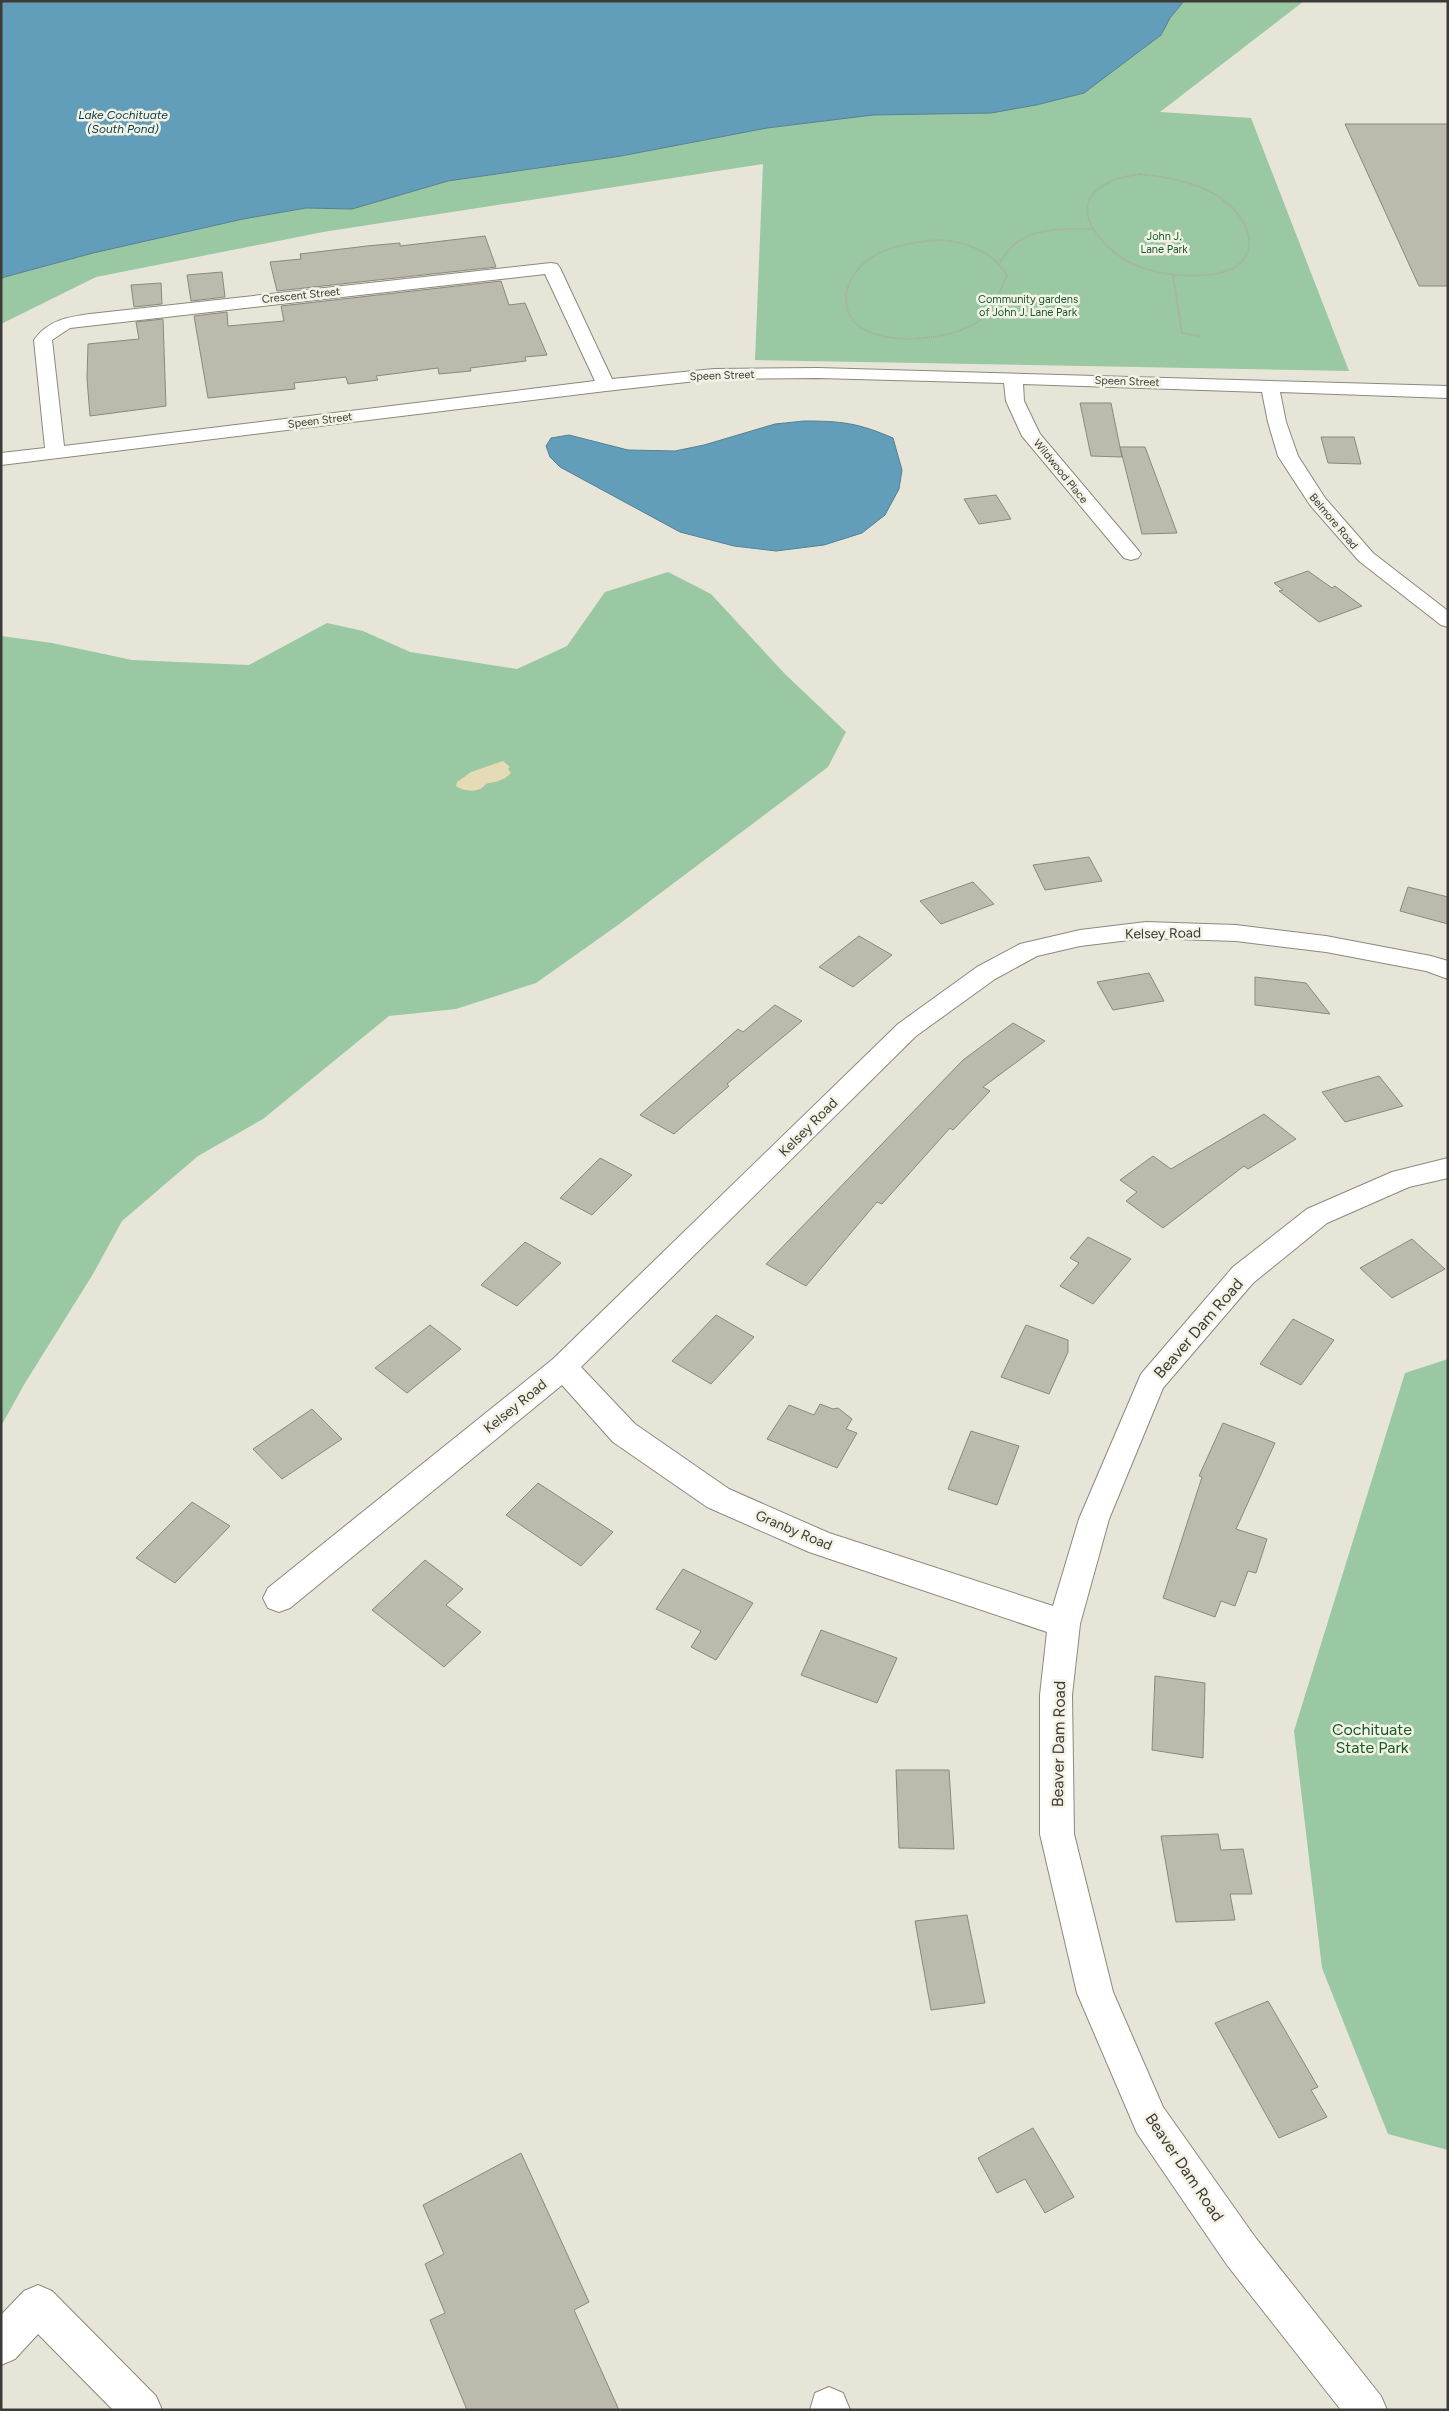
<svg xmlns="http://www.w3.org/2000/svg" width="1449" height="2411" font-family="Figtree,sans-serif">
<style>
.green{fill:#99c8a2}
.sand{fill:#e5dbb6}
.water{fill:#629eb9;stroke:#578092}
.building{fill:#bbbaad;stroke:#8b897d}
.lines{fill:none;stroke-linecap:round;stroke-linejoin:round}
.minor-casing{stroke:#8b897d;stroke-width:2}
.path{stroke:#acaaa0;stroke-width:2;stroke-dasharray:1 1;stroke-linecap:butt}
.minor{fill:#fff;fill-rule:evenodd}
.labels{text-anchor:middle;stroke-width:5;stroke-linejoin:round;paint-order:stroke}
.far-park-label{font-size:11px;fill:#125b2c;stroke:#f4f2e5}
.far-street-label{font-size:11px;fill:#3c3b36;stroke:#f4f2e5}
.far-water-label{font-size:12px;font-style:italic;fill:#02394d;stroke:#f4f2e5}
.street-label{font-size:14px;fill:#3c3b36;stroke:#f4f2e5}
.near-street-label{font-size:16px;fill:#3c3b36;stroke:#f4f2e5}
.near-park-label{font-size:16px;fill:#125b2c;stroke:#f4f2e5}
</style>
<rect width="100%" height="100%" fill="#e7e5d8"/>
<g class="green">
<polygon points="1184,1 1304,1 1160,112 1251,118 1349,371 755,360 763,164 323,232 96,277 1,324 1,278 93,253 243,219 306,208 352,209 448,181 621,156 767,128 873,115 991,113 1110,73 1161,35 1170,18"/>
<polygon points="668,572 711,594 785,674 846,732 828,767 618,925 536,983 456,1009 389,1016 263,1119 198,1156 122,1221 93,1274 25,1383 1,1426 1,636 52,643 132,660 249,665 327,623 363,631 410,652 517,669 567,646 605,592"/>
<polygon points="1448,1359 1448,2150 1388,2134 1322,1968 1294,1731 1405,1373"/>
</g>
<path class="sand" d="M503,761L510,767L508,769L511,773C504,780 499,781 490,783C484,784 487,784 483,787C476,793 463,791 456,786L457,782L471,772Z"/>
<g class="water">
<polygon points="1,1 1184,1 1170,18 1161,35 1084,93 1036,105 991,113 873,115 767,128 621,156 448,181 352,209 306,208 243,219 93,253 1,278"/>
<path d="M804,421C842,421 858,423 893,438L902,470L899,489L885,515L862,533L824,545L776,551L734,546L680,532L560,467L550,457L546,446L551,438L569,435L628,450L675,451L704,445L775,424Z"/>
</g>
<g class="building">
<polygon points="1345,124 1448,124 1448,286 1419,286"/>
<polygon points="485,236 496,267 277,291 270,262 301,259 300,254 367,246 400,243 400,246"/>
<polygon points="222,272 225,297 191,301 187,275"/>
<polygon points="501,281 509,305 525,303 547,355 525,357 526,361 470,368 471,371 439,374 438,368 376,376 378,380 348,384 346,377 294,383 295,389 208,398 194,316 227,312 228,326 284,321 281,306"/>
<polygon points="161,283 162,304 134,307 131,285"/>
<polygon points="163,319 166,406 90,416 87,379 88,344 139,339 136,322"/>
<polygon points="1080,403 1111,403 1122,457 1091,456"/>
<polygon points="1321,437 1354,437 1361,464 1328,463"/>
<polygon points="1120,447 1145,447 1177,533 1142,534"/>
<polygon points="996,495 1011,519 979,524 964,499"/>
<polygon points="1308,571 1332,588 1335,586 1362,606 1319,622 1279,591 1283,590 1274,583"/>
<polygon points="1089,857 1102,881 1045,890 1033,865"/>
<polygon points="973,882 994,904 941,924 920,901"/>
<polygon points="1408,887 1448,897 1448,924 1400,911"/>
<polygon points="859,936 892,955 853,987 819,967"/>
<polygon points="1149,973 1164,1001 1113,1010 1097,982"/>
<polygon points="1255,977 1306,983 1330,1014 1255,1005"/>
<polygon points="775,1005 802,1021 727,1084 729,1086 674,1134 640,1115 738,1029 743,1032"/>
<polygon points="1013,1023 1045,1041 983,1087 990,1091 953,1130 950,1128 882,1204 877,1202 806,1286 766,1264 963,1060"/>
<polygon points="1379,1076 1403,1106 1345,1122 1322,1092"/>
<polygon points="1264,1114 1296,1139 1248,1169 1244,1166 1163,1228 1126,1201 1137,1192 1120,1180 1153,1156 1171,1169"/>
<polygon points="600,1158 632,1175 592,1215 560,1198"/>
<polygon points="1088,1237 1131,1259 1093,1304 1060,1286 1079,1263 1070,1258"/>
<polygon points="1412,1239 1445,1269 1392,1298 1360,1268"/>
<polygon points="525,1242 561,1263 517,1306 481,1285"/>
<polygon points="716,1315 754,1337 711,1384 672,1361"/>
<polygon points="1293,1319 1334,1340 1301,1385 1260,1364"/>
<polygon points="430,1325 461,1349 407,1393 375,1368"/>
<polygon points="1026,1325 1068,1340 1068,1352 1049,1394 1001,1377"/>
<polygon points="820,1404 833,1409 838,1408 852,1419 846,1429 857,1433 837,1468 767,1439 789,1405 814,1415"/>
<polygon points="312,1409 342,1439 282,1479 253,1449"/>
<polygon points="1223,1423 1275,1443 1236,1529 1267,1539 1256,1573 1248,1571 1235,1606 1221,1601 1215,1617 1163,1598 1202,1477 1199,1476"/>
<polygon points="971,1431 1019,1446 997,1505 948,1489"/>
<polygon points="538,1483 613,1532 581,1566 506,1515"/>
<polygon points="192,1502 230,1526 175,1583 136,1558"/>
<polygon points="425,1560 463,1589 446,1605 481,1632 444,1667 372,1610"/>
<polygon points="683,1569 753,1603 716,1660 691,1647 701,1631 656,1609"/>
<polygon points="821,1630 897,1658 877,1703 801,1675"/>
<polygon points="1155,1676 1205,1683 1203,1758 1152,1750"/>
<polygon points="896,1770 949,1770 954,1849 899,1848"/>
<polygon points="1218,1834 1221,1850 1243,1849 1252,1894 1230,1894 1235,1920 1176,1922 1161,1836"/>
<polygon points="967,1915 985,2003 931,2010 915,1921"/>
<polygon points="1268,2001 1318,2087 1311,2090 1327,2117 1279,2138 1215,2023"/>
<polygon points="1033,2128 1074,2197 1045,2213 1025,2179 997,2193 978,2158"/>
<polygon points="521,2153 589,2302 574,2310 619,2410 467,2410 430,2320 445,2313 425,2264 444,2254 423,2205"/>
</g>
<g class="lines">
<defs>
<g id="minor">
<path d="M551,263L557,264L560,268L612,379L714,369L818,368L1448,386V398L1280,392L1286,422L1298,456L1325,498L1373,553L1448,611V627L1441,625L1359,561L1310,505L1278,456L1268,422L1262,392L1023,384L1024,401L1040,434L1138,550L1141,554L1138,558L1131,560L1124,558L1022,436L1006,401L1004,383L818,378L714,379L606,391L1,465V453L45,448L34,340C48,320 68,317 90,314ZM545,274L595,381L64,446L52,340L70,328Z"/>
<polygon points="1146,922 1236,925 1326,936 1431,956 1448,961 1448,979 1426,971 1326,952 1236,941 1146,938 1080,946 1037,956 995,979 916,1036 581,1367 635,1424 729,1489 829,1533 1053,1606 1079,1519 1141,1374 1233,1267 1307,1209 1392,1172 1448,1158 1448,1178 1409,1187 1327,1223 1253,1283 1163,1388 1109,1519 1080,1624 1072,1695 1074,1834 1113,1992 1163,2107 1255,2237 1381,2396 1387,2410 1341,2410 1227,2265 1137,2133 1077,1993 1040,1834 1040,1695 1047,1632 809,1552 707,1507 613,1442 562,1385 290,1608 279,1612 268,1608 263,1598 268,1588 553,1359 898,1024 977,967 1020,944 1080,930"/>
<polygon points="38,2285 52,2291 156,2396 162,2410 113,2410 38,2334 15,2359 1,2365 1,2315 24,2291"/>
<polygon points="829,2387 843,2393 850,2410 810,2410 815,2393"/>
</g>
</defs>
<use href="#minor" class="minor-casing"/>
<g class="path">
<path d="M1140,174C1166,177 1193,181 1216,195C1257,220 1266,269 1208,275C1181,277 1152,274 1127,261C1104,248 1067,210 1101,187C1112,179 1127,176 1140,174Z"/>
<path d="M941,240C969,243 991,251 1007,275C1000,291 994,309 980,320C954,341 873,349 852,319C846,311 845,299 847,290C859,249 906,242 941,240Z"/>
<path d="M1000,263C1019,226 1056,229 1092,229"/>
<polyline points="1173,275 1182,333 1200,336"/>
</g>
<use href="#minor" class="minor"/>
</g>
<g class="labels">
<g class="far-park-label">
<text x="1164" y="240">John J.<tspan x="1164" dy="13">Lane Park</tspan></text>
<text x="1028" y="303">Community gardens<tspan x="1028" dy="13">of John J. Lane Park</tspan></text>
</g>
<g class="far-street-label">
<text transform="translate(301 295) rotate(-6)" y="4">Crescent Street</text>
<text transform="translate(722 375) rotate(-2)" y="4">Speen Street</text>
<text transform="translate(1127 381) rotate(2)" y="4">Speen Street</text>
<text transform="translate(320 420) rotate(-7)" y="4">Speen Street</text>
<text transform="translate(1061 471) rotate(51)" y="4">Wildwood Place</text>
<text transform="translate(1334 521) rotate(50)" y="4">Belmore Road</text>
</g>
<g class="far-water-label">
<text x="123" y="119">Lake Cochituate<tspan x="123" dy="14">(South Pond)</tspan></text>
</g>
<g class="street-label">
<text transform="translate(1163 933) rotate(-1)" y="5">Kelsey Road</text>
<text transform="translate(808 1127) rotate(-45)" y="5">Kelsey Road</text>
<text transform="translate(515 1406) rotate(-39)" y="5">Kelsey Road</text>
<text transform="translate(794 1530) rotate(23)" y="5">Granby Road</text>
</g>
<g class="near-street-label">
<text transform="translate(1198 1328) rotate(-49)" y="6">Beaver Dam Road</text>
<text transform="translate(1058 1744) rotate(-89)" y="6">Beaver Dam Road</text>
<text transform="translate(1185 2167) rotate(56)" y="6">Beaver Dam Road</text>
</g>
<g class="near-park-label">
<text x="1372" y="1735">Cochituate<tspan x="1372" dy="18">State Park</tspan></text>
</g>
</g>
<rect width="1449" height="2411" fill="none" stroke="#3c3b36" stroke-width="5"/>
</svg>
